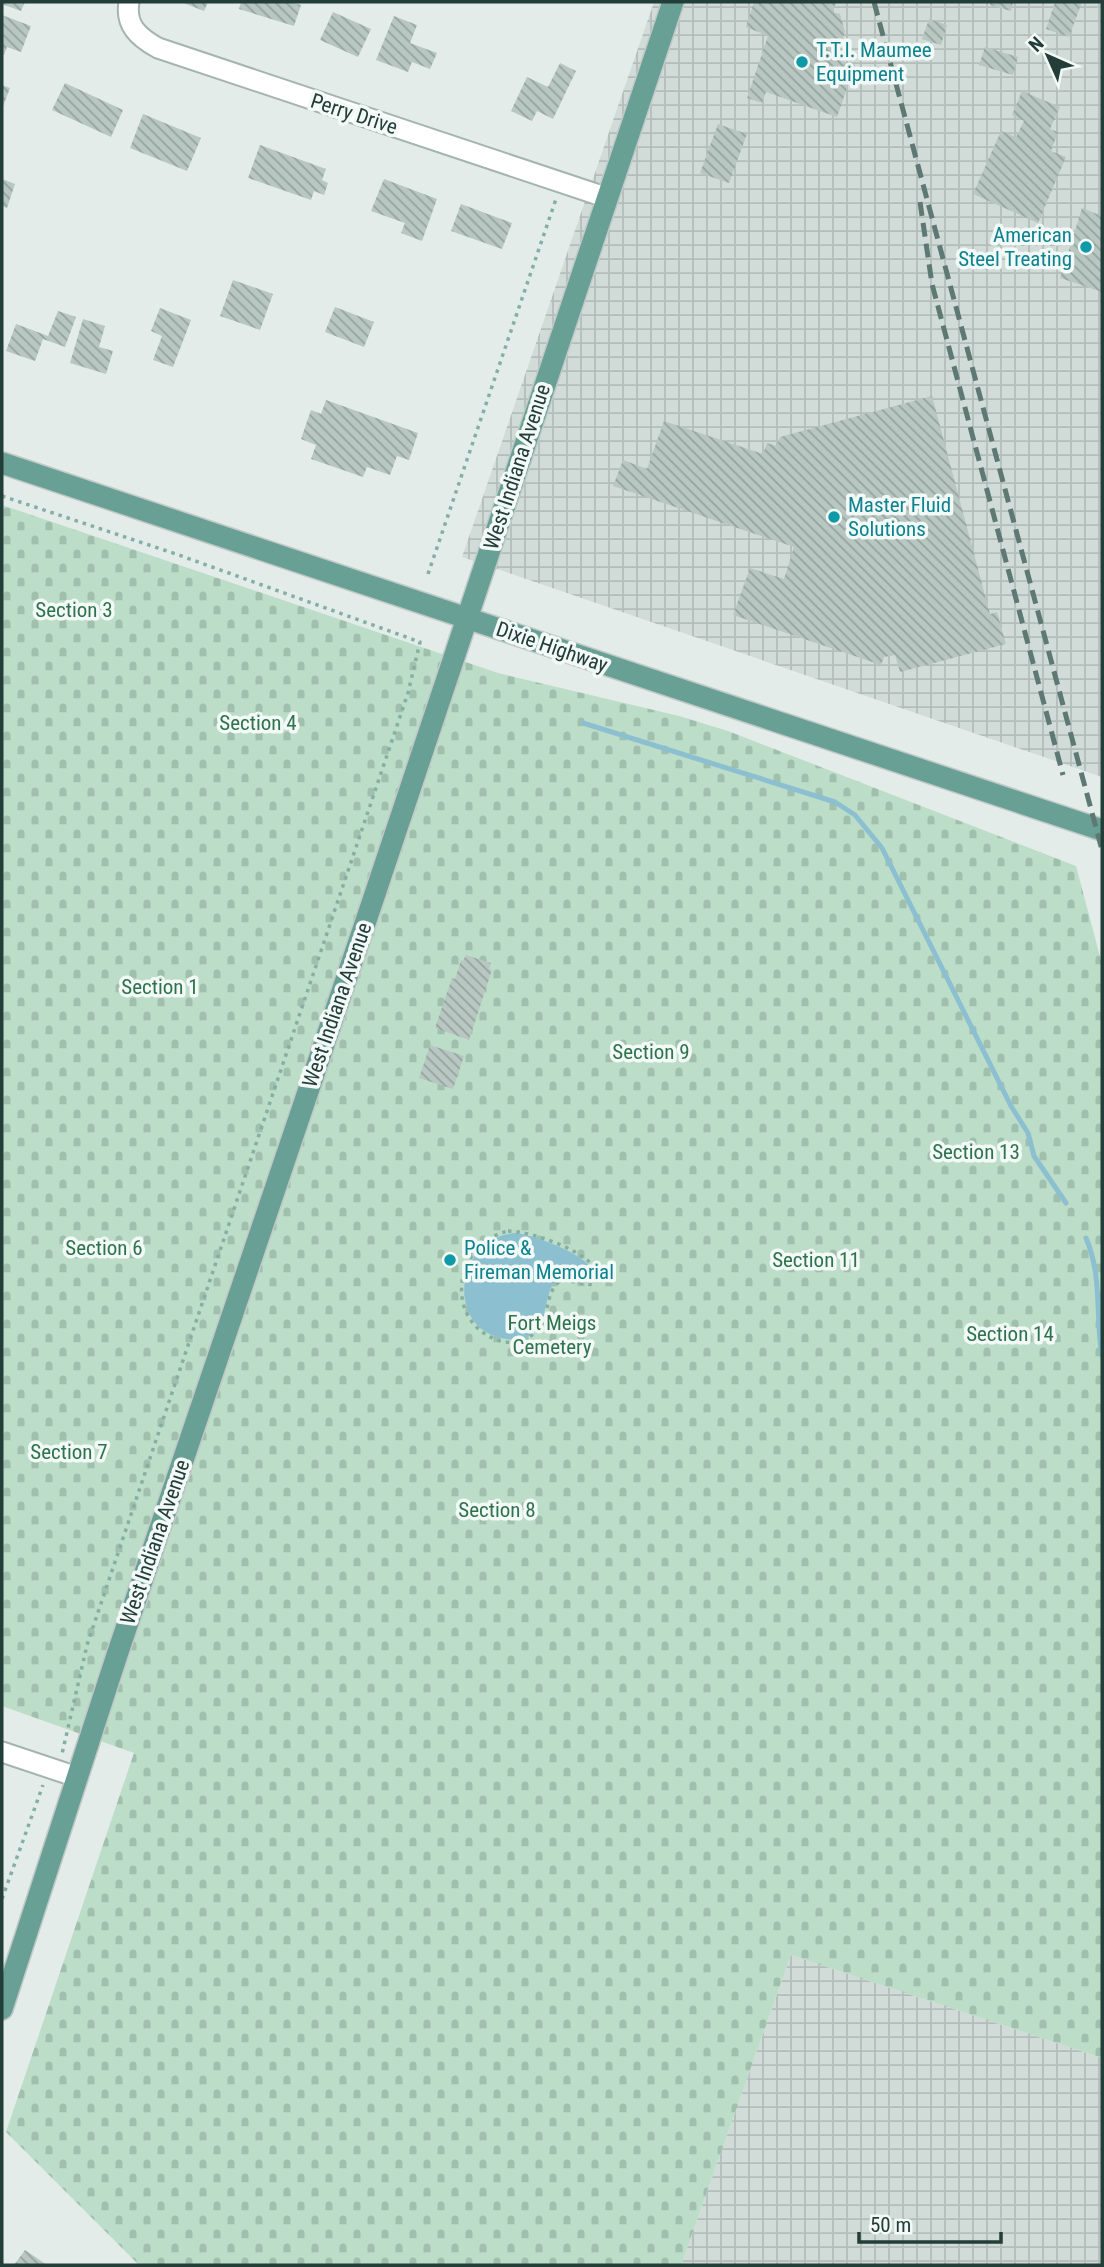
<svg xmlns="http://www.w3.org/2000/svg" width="1104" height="2267" font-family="'Roboto Condensed',sans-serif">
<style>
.industrial{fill:url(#industrial-grid)}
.cemetery{fill:url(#cemetery-stones)}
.water{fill:#8cc0d0}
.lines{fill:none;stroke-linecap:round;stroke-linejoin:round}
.stream{stroke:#8cc0d0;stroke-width:5}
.building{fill:url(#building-back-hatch)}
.minor-casing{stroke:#a6b4b0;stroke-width:23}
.major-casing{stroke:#c1c9c7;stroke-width:24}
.path{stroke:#84afa5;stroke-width:3.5;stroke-dasharray:3.5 5;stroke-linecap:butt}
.minor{stroke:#fff;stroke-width:19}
.major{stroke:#69a096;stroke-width:21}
.rail{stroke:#5e7873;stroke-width:5;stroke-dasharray:14 7;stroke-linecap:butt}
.culture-dot{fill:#0f9aa8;stroke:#f3f9f6;stroke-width:2.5}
.labels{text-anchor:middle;stroke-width:7;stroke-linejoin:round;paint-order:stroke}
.culture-label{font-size:21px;fill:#0d838f;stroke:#f3f9f6;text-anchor:start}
.street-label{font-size:21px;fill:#233d38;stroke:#f3f9f6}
.park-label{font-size:21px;fill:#2e734e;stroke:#f3f9f6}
</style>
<defs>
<pattern id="industrial-grid" width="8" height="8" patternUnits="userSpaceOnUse" patternTransform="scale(1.75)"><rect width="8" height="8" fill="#d1dcd8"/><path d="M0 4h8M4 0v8" fill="none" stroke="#b3beba"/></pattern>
<pattern id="cemetery-stones" width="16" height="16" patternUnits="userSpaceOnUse" patternTransform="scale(1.75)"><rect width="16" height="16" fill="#bcddc8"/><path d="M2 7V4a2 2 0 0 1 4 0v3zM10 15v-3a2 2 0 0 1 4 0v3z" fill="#a1bfad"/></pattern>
<pattern id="building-back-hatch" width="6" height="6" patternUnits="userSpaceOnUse" patternTransform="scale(1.75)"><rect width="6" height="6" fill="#b8c7c2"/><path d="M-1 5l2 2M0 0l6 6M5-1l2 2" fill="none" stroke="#95a39f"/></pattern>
</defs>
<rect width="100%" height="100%" fill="#e3ece9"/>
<g class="industrial">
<polygon points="654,2 1102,2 1102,777 462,557"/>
<polygon points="791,1955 1102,2058 1102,2265 681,2265"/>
</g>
<polygon class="cemetery" points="2,505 498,673 679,716 728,731 1076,866 1102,964 1102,2058 791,1955 681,2265 139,2265 6,2132 134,1753 2,1706"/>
<path class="water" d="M517,1233C538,1237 591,1255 597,1277L592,1282C583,1282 569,1275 560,1278C539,1284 556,1347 506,1339C443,1330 455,1235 517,1233Z"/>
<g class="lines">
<g class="stream">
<polyline points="583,723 835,802 855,815 882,848 1011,1106 1028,1133 1034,1156 1066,1203"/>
<path d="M1086,1238C1103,1278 1095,1316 1102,1356"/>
</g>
</g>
<g class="building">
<polygon points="2,2 25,2 21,11 2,4"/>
<polygon points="181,2 208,2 204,11"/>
<polygon points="241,2 290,2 301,5 294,26 239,9"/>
<polygon points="754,2 836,2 833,12 840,14 845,32 835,59 855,65 837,117 766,92 762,103 747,98 768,36 746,27"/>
<polygon points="991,2 1013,2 1011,11 990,5"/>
<polygon points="1055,2 1082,2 1069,37 1046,29"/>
<polygon points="333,12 371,29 358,57 320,40"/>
<polygon points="2,15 31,26 21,52 7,47 4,55 2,54"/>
<polygon points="394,16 417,25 410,43 437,53 430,69 412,62 408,72 376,60"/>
<polygon points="929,19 947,25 941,45 922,39"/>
<polygon points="985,47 1018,57 1013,75 979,65"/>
<polygon points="560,63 576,71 553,119 537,111 532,121 511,111 527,77 548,87"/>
<polygon points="65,83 123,110 111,137 52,110"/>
<polygon points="2,85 10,88 2,109"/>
<polygon points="1022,91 1060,107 1050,129 1058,132 1051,151 1066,157 1038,223 973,194 1001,131 1016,137 1024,121 1012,115"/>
<polygon points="143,114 201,138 187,171 130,148"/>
<polygon points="718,124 747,134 729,183 700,173"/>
<polygon points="260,145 326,169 322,180 328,183 324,195 314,191 311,200 248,178"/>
<polygon points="2,179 15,184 7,208 2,206"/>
<polygon points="384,179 437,199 422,241 401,233 405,223 371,211"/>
<polygon points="461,204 512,223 502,249 451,231"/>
<polygon points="1082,208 1102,216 1102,292 1060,278"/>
<polygon points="233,280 273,294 260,330 220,316"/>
<polygon points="335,307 374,322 364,347 325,332"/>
<polygon points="160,308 191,320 173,367 153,360 162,336 151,331"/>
<polygon points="58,311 76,317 65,347 43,339 35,361 6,351 16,324 48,336"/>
<polygon points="83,319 105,326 99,347 113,351 106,374 70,363"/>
<polygon points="932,396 990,614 997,612 1006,644 900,672 895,655 884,657 881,665 733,615 750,568 784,579 794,547 613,486 623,460 647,469 664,421 763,454 767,443 777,446 780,437"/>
<polygon points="326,400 418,433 409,460 397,456 390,475 367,467 363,477 311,459 316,445 301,439 311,410 321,414"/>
<polygon points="466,955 491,963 489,969 492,970 469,1040 435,1028 452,978 455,979 461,960 463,961"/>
<polygon points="430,1045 464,1056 453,1089 419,1078"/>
<polygon points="25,2250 47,2265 14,2265"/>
</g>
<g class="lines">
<defs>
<g id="minor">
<path d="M129,2C125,25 138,37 158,48L608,198"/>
<polyline points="2,1752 77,1777"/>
</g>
<g id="major">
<polyline points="2,463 1102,830"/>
<polyline points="2,2009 117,1655 374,897 673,2"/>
</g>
</defs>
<use href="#minor" class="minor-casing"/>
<use href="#major" class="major-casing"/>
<g class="path">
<polyline points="2,496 176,554 420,642 408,693 87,1645 62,1754"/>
<polyline points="428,574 556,199"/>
<path d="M508,1231C531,1231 596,1253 600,1278L593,1285L562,1280C540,1292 556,1327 523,1340C515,1343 505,1343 497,1340C442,1319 455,1243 508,1231Z"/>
<polyline points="2,1899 43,1785"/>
</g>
<use href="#minor" class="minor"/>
<use href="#major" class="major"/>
<g class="rail">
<polyline points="874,2 1102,850"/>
<polyline points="920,202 932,284 1063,775"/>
</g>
</g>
<g class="culture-dot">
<circle cx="802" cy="62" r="7"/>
<circle cx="1086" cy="247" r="7"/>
<circle cx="834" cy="517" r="7"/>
<circle cx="450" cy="1260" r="7"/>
</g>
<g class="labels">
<g class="culture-label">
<text x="816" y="57">T.T.I. Maumee<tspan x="816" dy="24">Equipment</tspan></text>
<text x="1072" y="242" text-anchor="end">American<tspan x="1072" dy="24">Steel Treating</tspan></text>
<text x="848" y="512">Master Fluid<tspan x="848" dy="24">Solutions</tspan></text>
<text x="464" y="1255">Police &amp;<tspan x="464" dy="24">Fireman Memorial</tspan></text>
</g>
<g class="street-label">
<text transform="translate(354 114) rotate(18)" y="7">Perry Drive</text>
<text transform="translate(517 467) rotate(-72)" y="7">West Indiana Avenue</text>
<text transform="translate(552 647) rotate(19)" y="7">Dixie Highway</text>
<text transform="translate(337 1005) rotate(-71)" y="7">West Indiana Avenue</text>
<text transform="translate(155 1542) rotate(-71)" y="7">West Indiana Avenue</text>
</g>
<g class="park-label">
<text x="74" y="617">Section 3</text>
<text x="258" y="730">Section 4</text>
<text x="160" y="994">Section 1</text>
<text x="651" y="1059">Section 9</text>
<text x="976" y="1159">Section 13</text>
<text x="104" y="1255">Section 6</text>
<text x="816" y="1267">Section 11</text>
<text x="552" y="1330">Fort Meigs<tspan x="552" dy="24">Cemetery</tspan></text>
<text x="1010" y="1341">Section 14</text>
<text x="69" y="1459">Section 7</text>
<text x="497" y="1517">Section 8</text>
</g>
</g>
<rect width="1104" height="2267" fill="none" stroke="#233d38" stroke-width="7"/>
<g transform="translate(1048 56) rotate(315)" stroke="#f3f9f6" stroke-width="5" paint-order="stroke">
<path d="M0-5L12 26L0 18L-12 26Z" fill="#233d38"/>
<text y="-10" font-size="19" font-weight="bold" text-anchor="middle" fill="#233d38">N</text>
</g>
<path d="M859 2232v10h142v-10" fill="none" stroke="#233d38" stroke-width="3.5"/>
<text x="870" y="2232" font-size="21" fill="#233d38" stroke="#f3f9f6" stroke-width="5" paint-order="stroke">50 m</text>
</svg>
